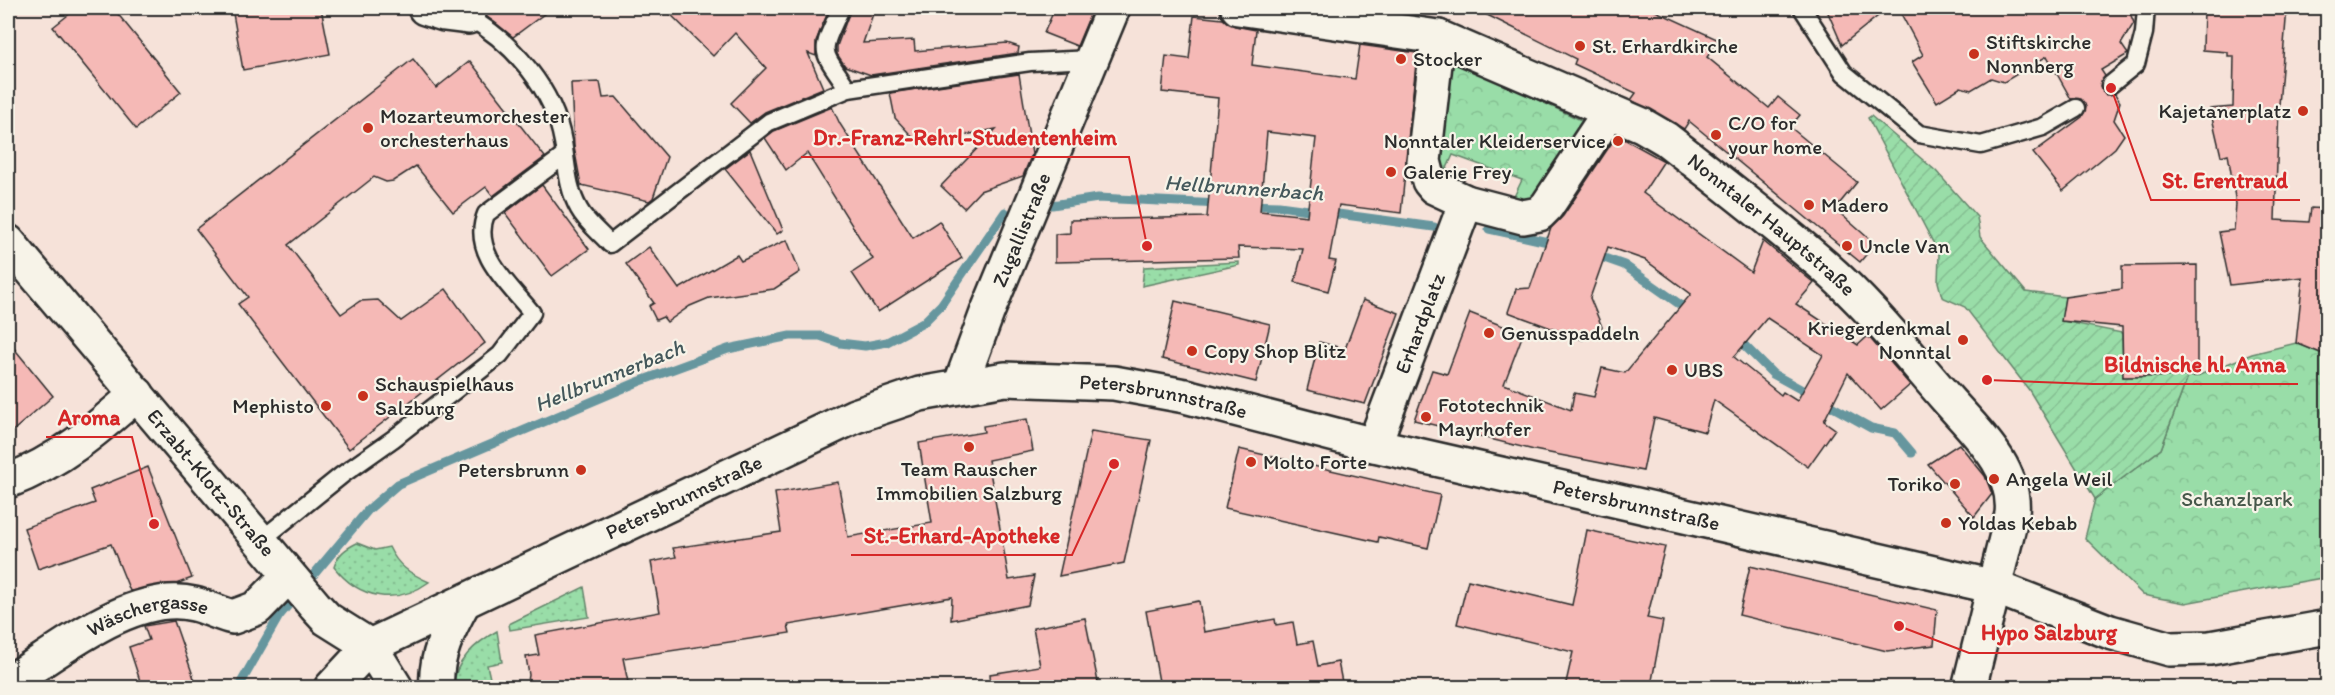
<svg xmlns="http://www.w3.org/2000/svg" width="2335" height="695" font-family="Itim,sans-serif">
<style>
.grass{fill:url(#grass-dots);stroke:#62846a;stroke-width:1.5}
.park{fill:url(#park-crowns);stroke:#62846a;stroke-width:1.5}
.garden{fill:url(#garden-furrows);stroke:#62846a;stroke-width:1.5}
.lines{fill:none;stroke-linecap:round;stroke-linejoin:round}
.stream{stroke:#66969e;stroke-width:9}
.building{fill:#f5b9b6;stroke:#2b2b2b;stroke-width:1.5;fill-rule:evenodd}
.lane-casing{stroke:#2b2b2b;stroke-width:21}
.street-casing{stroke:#2b2b2b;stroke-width:38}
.secondary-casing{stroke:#2b2b2b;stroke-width:38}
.lane{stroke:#f7f3e8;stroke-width:16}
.street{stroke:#f7f3e8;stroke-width:33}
.secondary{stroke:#f7f3e8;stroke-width:33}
.poi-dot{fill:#c8321e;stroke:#f7f3e8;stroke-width:2}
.labels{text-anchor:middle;stroke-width:4.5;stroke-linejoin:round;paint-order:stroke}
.poi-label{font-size:21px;fill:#2b2b2b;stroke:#f7f3e8;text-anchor:start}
.street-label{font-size:21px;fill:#2b2b2b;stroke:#f7f3e8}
.park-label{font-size:21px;fill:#46584a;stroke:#f7f3e8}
.water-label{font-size:22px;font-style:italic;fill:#44585b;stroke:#f7f3e8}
.leader{fill:none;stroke:#d62828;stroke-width:2}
.callout-dot{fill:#d62828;stroke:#f7f3e8;stroke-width:2}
.callout-label{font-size:22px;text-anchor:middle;font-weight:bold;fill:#d62828;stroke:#f7f3e8;stroke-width:4.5;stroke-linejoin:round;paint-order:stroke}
</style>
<defs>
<pattern id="grass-dots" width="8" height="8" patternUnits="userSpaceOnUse" patternTransform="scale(1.5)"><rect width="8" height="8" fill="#99dda8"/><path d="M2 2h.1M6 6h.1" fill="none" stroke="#84be91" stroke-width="1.8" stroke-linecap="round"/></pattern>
<pattern id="park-crowns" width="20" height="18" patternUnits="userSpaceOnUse" patternTransform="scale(1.5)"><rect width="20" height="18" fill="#99dda8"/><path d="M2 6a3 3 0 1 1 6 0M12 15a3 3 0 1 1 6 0" fill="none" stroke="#84be91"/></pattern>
<pattern id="garden-furrows" width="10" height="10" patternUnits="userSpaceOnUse" patternTransform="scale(1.5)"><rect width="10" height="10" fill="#99dda8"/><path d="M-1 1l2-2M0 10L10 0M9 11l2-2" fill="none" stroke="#84be91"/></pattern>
</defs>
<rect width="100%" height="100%" fill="#f6e2d9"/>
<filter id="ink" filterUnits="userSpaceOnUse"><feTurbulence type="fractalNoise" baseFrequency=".0167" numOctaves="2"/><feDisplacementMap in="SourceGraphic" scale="12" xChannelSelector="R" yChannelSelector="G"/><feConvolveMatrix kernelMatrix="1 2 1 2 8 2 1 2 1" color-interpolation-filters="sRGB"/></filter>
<g filter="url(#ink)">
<g class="grass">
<polygon points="1239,262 1239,265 1142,286 1144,267"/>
<path d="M357,543L375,550L389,547C398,566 409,573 429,582C396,606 359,599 334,567C338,554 345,549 357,543Z"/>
<polygon points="584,587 589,617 510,630 509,624"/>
<path d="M497,631L502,662L487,665L492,687H454C453,662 477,642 497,631Z"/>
</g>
<g class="park">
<polygon points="1450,59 1583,121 1536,197 1526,203 1511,203 1522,180 1453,155 1443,177 1435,171"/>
<polygon points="2296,343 2327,356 2327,577 2185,603 2143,595 2085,538 2095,499 2161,449 2188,376 2197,376 2252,354"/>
</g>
<polygon class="garden" points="1871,116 1936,171 1977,217 1980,237 2026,292 2065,297 2062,321 2122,333 2123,377 2188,376 2161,449 2095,499 2029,390 1965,307 1942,297 1938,282 1939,254 1868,118"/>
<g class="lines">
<g class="stream">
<polyline points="1052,205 1098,198 1220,204"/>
<polyline points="1248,205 1279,206 1434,227"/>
<polyline points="1489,229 1557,244"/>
<polyline points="1593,254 1624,265 1692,313"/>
<polyline points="1739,340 1773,374 1871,428 1895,433 1912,453"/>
<polyline points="238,688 279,616 368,510 398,484 638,382 728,349 790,336 820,336 840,343 865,346 887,342 923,323 941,305 1005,212"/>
</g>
</g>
<g class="building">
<polygon points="77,8 113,8 181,92 136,129 53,27"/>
<polygon points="232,8 321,8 330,54 243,70"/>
<polygon points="484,8 552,8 513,37 486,16"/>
<polygon points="664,8 830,8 816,41 816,56 808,53 823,88 765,112 750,123 731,103 766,68 735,33 713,56"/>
<polygon points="851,8 875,8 863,43 914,40 915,51 1007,43 1019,47 1018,53 871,75 845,66 837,54 837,46"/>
<polygon points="1055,8 1093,8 1077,46 1044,33"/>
<polygon points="1473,8 1649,8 1719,40 1707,57 1769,108 1778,97 1800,115 1790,127 1857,182 1835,209 1875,244 1860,262 1689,121 1684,129 1631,100 1636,93 1574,64 1576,59"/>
<polygon points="1826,8 1888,8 1842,45"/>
<polygon points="1898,8 2128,8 2134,23 2121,44 2128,54 2101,70 2105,76 2100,86 2106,95 2115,94 2120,102 2114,120 2124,135 2115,148 2063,191 2033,153 2082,117 2086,107 2081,99 2071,99 2047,56 2004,82 1991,78 1971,90 1961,87 1937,102 1912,62 1923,55"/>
<polygon points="2204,8 2287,8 2279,105 2275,220 2309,222 2311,208 2328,209 2328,356 2296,343 2303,277 2230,285 2219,232 2234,230 2236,204 2228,154 2221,156 2210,109 2233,107 2234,56 2228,56 2228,52 2203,50"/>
<path d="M1194,16L1223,19L1235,26L1256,30L1252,65L1355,79L1360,45L1417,53L1401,213L1339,205L1329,260L1336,261L1328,291L1295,282L1303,249L1238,247L1239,258L1055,262V234L1070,233V220L1207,217L1218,98L1162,92L1166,56L1189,59ZM1267,132L1316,138L1307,216L1260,211Z"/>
<polygon points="413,59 436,88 470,61 545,157 493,196 486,187 453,212 416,166 393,181 386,182 374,177 288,245 341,314 360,301 378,300 401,321 446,289 485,343 349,449 238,304 248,297 196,229"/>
<polygon points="1019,74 1032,154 1023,176 980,191 964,208 941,186 996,129 919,144 895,118 890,93"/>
<polygon points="600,82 603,98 616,97 667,157 653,198 649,201 581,185 574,147 571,83"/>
<polygon points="832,107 840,124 913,238 939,221 962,258 878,312 852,273 873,259 807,153 786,170 765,138 774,131"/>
<path d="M1617,135L1664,161L1643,193L1751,272L1763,241L1814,283L1796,304L1858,345L1868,336L1910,385L1881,410L1848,373L1824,421L1835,429L1808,467L1714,400L1705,432L1654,418L1643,471L1534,450L1414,420L1432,370L1447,374L1470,313L1523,334L1504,384L1571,410L1574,393L1594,397L1602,368L1625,373L1691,294L1645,260L1608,247L1590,298L1602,327L1583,340L1508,312L1516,289L1530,288L1551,228L1563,216ZM1767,318L1823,355L1797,401L1783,392L1781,395L1734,357Z"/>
<polygon points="750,150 783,230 777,234 725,169"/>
<polygon points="542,185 589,249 552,276 505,213"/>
<polygon points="787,240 800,272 774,289 709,298 690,306 667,322 663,317 656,320 649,306 654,303 626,264 649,247 679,289 737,255 741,261"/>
<polygon points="2197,265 2197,376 2123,377 2122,327 2061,321 2065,297 2122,289 2122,266"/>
<polygon points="1363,300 1399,313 1365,404 1307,390 1319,342 1345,349"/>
<polygon points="1175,301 1270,324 1256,382 1162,359"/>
<polygon points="8,341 53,396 8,435"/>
<polygon points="1027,419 1033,451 988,460 1009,580 1034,576 1028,605 951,620 952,597 788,625 790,633 623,658 629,687 527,687 529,675 526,657 539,655 535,635 660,612 651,562 676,557 673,548 781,532 775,493 838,482 848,537 932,523 919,443 984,432 983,426"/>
<polygon points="1091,431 1151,440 1124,563 1059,576"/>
<polygon points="1959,444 1985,476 1992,494 1974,517 1928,464"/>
<polygon points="1239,449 1440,495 1428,548 1379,537 1378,542 1225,508"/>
<polygon points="148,467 192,578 176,584 130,591 111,544 38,569 24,528 95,503 90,490"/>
<polygon points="1587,530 1665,547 1647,618 1663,621 1651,686 1565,687 1573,652 1457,624 1468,580 1572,605"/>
<polygon points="1750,566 1937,610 1934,645 1887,651 1739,615"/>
<polygon points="1199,601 1204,632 1275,619 1276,625 1293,622 1297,644 1313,641 1318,666 1338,662 1343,687 1160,687 1146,611"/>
<polygon points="1085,618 1099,687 991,687 990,674 1040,666 1033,628"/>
<polygon points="174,621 197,687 142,687 129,647 149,640 144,626"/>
</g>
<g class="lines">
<defs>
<g id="lane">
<path d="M841,8C819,56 820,47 848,89"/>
<polyline points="1802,8 1844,73 1919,134 1981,145 2043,127 2076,108"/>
<path d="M468,17C513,42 554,90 563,142C567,165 567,188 579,209C586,222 600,233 610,244L769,122L848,89L1030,62L1092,59"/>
<polyline points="2110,85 2136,64 2144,33 2146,8"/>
<path d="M260,541L342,475L393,439L500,355L532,313C510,285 470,253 486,214L564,156"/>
</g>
<g id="street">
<polyline points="425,8 444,14 468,17"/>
<path id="s1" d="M1238,8L1438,37L1642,125L1666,139C1719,180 1772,221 1823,265C1869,305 1907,353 1947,399C1975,431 2017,468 2012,514L1969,688"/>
<polyline points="1438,37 1424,161 1429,181 1434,187 1466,202 1523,217 1539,214 1547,206 1610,111"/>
<path id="s2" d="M960,386L987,313L1113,8"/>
<path id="s3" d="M1374,445L1466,202"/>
<path d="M8,481C59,462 96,430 137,394"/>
<path id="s4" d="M8,683C57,653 133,589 194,604C207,607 220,614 233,617L257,608L288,576"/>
<polyline points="331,688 370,646 396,688"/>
<path d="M437,688C434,658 449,629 463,603"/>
</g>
<g id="secondary">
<path id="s5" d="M8,242L315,606L327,619L370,646L855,416L920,394L1005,379L1114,383L1185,396L1374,445L1995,587L2110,632L2170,649L2210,648L2328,627"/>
</g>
</defs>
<use href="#lane" class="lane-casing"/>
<use href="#street" class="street-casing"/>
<use href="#secondary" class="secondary-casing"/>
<use href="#lane" class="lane"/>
<use href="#street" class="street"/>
<use href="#secondary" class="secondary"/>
</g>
</g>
<g class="poi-dot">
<circle cx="1580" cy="46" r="6"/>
<circle cx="1974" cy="54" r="6"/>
<circle cx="1401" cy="59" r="6"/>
<circle cx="2303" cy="111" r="6"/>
<circle cx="368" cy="128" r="6"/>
<circle cx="1716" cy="135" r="6"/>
<circle cx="1618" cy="141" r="6"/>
<circle cx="1391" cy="172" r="6"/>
<circle cx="1809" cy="205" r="6"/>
<circle cx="1847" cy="246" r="6"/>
<circle cx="1489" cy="333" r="6"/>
<circle cx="1963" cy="340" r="6"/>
<circle cx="1192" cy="351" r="6"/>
<circle cx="1672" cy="370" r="6"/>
<circle cx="363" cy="396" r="6"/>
<circle cx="326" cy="406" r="6"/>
<circle cx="1426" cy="417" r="6"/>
<circle cx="969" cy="447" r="6"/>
<circle cx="1251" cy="462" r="6"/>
<circle cx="581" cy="470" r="6"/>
<circle cx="1994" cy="479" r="6"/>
<circle cx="1955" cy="484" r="6"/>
<circle cx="1946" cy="523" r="6"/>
</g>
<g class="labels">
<g class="poi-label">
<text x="1986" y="49">Stiftskirche<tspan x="1986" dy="24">Nonnberg</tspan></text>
<text x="1592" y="53">St. Erhardkirche</text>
<text x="1413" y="66">Stocker</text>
<text x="2291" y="118" text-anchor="end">Kajetanerplatz</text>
<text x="380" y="123">Mozarteumorchester<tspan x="380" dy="24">orchesterhaus</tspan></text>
<text x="1728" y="130">C/O for<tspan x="1728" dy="24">your home</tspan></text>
<text x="1606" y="148" text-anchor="end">Nonntaler Kleiderservice</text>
<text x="1403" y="179">Galerie Frey</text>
<text x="1821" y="212">Madero</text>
<text x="1859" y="253">Uncle Van</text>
<text x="1951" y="335" text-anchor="end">Kriegerdenkmal<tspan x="1951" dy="24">Nonntal</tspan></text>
<text x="1501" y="340">Genusspaddeln</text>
<text x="1204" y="358">Copy Shop Blitz</text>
<text x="1684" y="377">UBS</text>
<text x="375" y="391">Schauspielhaus<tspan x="375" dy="24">Salzburg</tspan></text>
<text x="1438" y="412">Fototechnik<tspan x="1438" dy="24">Mayrhofer</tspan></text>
<text x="314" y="413" text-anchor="end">Mephisto</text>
<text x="1263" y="469">Molto Forte</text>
<text x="969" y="476" text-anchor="middle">Team Rauscher<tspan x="969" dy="24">Immobilien Salzburg</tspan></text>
<text x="569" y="477" text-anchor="end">Petersbrunn</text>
<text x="2006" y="486">Angela Weil</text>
<text x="1943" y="491" text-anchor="end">Toriko</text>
<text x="1958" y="530">Yoldas Kebab</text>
</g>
<g class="street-label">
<text dy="7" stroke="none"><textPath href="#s1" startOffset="588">Nonntaler Hauptstraße</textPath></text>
<text dy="7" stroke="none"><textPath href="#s2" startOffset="168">Zugallistraße</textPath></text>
<text dy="7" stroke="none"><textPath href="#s3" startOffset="130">Erhardplatz</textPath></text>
<text dy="7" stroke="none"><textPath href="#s5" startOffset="1396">Petersbrunnstraße</textPath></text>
<text dy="7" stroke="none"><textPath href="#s5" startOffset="315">Erzabt-Klotz-Straße</textPath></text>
<text dy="7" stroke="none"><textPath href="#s5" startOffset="892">Petersbrunnstraße</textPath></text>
<text dy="7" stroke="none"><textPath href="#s5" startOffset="1882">Petersbrunnstraße</textPath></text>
<text dy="7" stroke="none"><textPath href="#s4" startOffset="159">Wäschergasse</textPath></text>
</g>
<g class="park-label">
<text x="2237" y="506">Schanzlpark</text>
</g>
<g class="water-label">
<text transform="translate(1244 187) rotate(4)" y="8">Hellbrunnerbach</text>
<text transform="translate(609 375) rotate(-22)" y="8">Hellbrunnerbach</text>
</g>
</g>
<path class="leader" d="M1147 246L1129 157H801M2111 88L2151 200H2300M1987 380L2093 384H2298M154 524L132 437H46M1114 464L1072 555H851M1899 626L1969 653H2129"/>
<g class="callout-dot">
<circle cx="1147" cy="246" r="6"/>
<circle cx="2111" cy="88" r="6"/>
<circle cx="1987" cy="380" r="6"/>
<circle cx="154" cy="524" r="6"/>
<circle cx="1114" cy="464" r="6"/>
<circle cx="1899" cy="626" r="6"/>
</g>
<g class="callout-label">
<text x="965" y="145">Dr.-Franz-Rehrl-Studentenheim</text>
<text x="2225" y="188">St. Erentraud</text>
<text x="2195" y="372">Bildnische hl. Anna</text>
<text x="89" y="425">Aroma</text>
<text x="962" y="543">St.-Erhard-Apotheke</text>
<text x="2049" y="640">Hypo Salzburg</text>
</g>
<rect width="2335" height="695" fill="none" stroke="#f7f3e8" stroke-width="30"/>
<rect x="15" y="15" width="2305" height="665" fill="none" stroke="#2b2b2b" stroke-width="2" filter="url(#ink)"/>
</svg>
